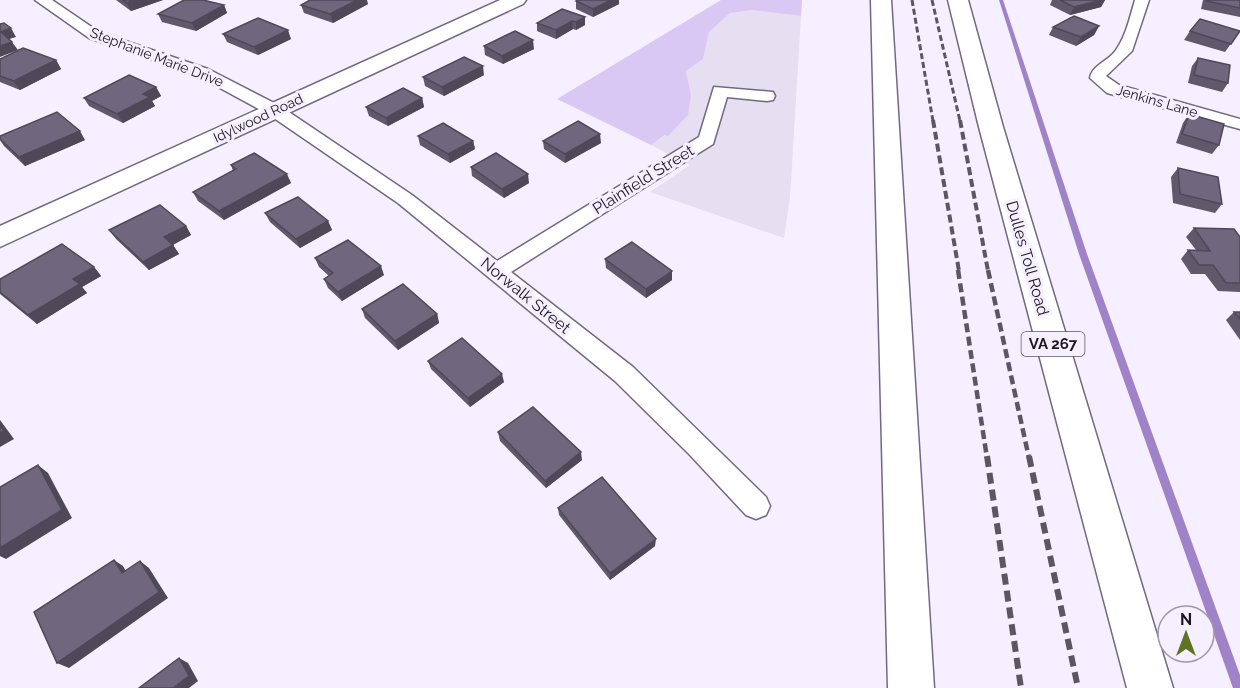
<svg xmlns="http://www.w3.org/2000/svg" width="1240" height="688" font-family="Raleway,sans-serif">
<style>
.built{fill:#e6def1}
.green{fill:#dac8f4}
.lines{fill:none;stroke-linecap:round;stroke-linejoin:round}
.stream{fill:#a082c8;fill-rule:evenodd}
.street-casing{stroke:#726980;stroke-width:3}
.secondary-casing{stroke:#726980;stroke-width:3}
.highway-casing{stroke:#726980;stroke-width:3}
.street{fill:#fff;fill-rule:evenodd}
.secondary{fill:#fff;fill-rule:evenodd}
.highway{fill:#fff;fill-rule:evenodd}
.rail-far3{stroke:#5b5762;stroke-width:3;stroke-dasharray:6 3;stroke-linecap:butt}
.rail-far2{stroke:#5b5762;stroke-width:4;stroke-dasharray:8 4;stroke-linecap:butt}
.rail-far1{stroke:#5b5762;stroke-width:4.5;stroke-dasharray:9 4.5;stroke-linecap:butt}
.rail{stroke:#5b5762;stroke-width:6;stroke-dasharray:11 6;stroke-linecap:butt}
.wall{fill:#60596c}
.shaded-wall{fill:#4e4858}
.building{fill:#70677e;stroke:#4e4858;stroke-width:1.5}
.labels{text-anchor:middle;stroke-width:6;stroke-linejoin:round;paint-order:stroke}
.far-street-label{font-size:14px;fill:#1c1821;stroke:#f5efff}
.shield{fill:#f5efff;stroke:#5d5864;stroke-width:1.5}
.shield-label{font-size:15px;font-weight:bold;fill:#1c1821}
.street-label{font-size:16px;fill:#1c1821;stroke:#f5efff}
</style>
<rect width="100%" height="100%" fill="#f5efff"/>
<polygon class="built" points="751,10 801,16 790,197 784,238 650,192 690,165 651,145 666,135 691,95 686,71 703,59 709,31 730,13"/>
<polygon class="green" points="721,0 802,0 801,16 751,10 730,13 709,32 703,59 686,71 691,95 688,115 668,136 665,135 651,145 557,99"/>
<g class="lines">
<polygon class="stream" points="999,0 1003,0 1087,254 1240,675 1240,688 1233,688 1079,254"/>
<defs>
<g id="street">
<polygon points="35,0 52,0 99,32 208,69 280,106 412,195 497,261 699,137 714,87 773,92 775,96 773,100 767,101 727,97 713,144 511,272 633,367 766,497 770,506 766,515 756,519 746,515 689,454 615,381 398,203 268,114 196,75 89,38"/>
<path d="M1135,0H1149L1132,51L1106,76L1119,85L1240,119V129L1107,93L1090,78C1092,65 1109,61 1116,50C1126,36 1130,17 1135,0Z"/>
</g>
<polygon id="secondary" points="500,0 526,0 523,4 0,247 0,226"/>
<g id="highway">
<polygon points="871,0 891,0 934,688 888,688"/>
<polygon points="948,0 968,0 1003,127 1173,688 1127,688 979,127"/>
</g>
</defs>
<use href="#street" class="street-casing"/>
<use href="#secondary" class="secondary-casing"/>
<use href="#highway" class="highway-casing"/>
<use href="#street" class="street"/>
<use href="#secondary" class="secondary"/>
<use href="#highway" class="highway"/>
<g class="rail-far3">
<polyline points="912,0 933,121"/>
<polyline points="932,0 960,121"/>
</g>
<g class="rail-far2">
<polyline points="933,120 959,271"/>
<polyline points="960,120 988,271"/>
</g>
<g class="rail-far1">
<polyline points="958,270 987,458"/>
<polyline points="988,270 1029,458"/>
</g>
<g class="rail">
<polyline points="987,456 1021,688"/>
<polyline points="1029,456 1078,688"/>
</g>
</g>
<g class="wall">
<polygon points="116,0 163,0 131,11"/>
<polygon points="1052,0 1105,0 1101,7 1070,15 1050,5"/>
<polygon points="1203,0 1240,0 1240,17 1201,9"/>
<polygon points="576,1 619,4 593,17 576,9"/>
<polygon points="368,4 333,23 304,13 301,5"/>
<polygon points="224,5 227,13 196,31 162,22 158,14"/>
<polygon points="562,9 585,25 576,30 573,29 556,39 537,31 537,23"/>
<polygon points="1099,26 1094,35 1076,46 1049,35 1053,27"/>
<polygon points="1190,31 1240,31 1225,52 1184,40"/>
<polygon points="223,34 291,39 258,55 227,42"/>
<polygon points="484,46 534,49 503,64 485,55"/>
<polygon points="1198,58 1228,83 1222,92 1188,83 1192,66"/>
<polygon points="0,59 56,60 61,69 20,90 0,82"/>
<polygon points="484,75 444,96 425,86 423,77"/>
<polygon points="156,87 161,96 152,101 155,106 123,123 89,106 84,98"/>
<polygon points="422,98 424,107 388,126 369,116 366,107"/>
<polygon points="1189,114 1219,145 1212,154 1176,143 1183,123"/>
<polygon points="0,136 85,140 25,166 4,146 0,140"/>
<polygon points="418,136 473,141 475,149 450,163 420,145"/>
<polygon points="543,141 601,143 565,163 544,149"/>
<polygon points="231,165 291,183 224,220 198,201 193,192 233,171"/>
<polygon points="471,167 529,183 504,198 472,176"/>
<polygon points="1178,168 1222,204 1215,213 1173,203 1171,177"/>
<polygon points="265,213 328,221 332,230 300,248 270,222"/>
<polygon points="186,226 191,235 173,245 179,254 149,270 116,239 109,230"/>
<polygon points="1194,228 1240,237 1240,292 1218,291 1205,274 1191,274 1181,259 1188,250 1196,250 1186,237"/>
<polygon points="315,258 384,275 342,301 328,288 324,279 329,276 319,267"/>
<polygon points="605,259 672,271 672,280 646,298 606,268"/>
<polygon points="94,267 101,276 82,287 87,293 37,324 0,294 0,279"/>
<polygon points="362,309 437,314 439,323 398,350 365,318"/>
<polygon points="1234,312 1240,312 1240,340 1226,320"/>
<polygon points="428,361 504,382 470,407 431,369"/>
<polygon points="498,432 582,460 546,488 500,441"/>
<polygon points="558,508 655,546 610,580 559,515"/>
</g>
<g class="shaded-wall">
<polygon points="134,0 163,0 131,11 127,3"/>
<polygon points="357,0 367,0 368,4 333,23 330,14"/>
<polygon points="611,0 619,0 619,4 593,17 593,9"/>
<polygon points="1102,0 1105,0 1101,7 1070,15 1074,7"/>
<polygon points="224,5 227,13 196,31 192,23"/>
<polygon points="585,17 585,25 576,30 576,22"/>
<polygon points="572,21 573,29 556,39 556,30"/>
<polygon points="1099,26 1094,35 1076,46 1081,37"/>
<polygon points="11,28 16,37 6,40 1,32"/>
<polygon points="288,30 291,39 258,55 254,47"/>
<polygon points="533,40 534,49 503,64 502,56"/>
<polygon points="12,42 18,50 0,57 0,46"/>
<polygon points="56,60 61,69 20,90 14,81"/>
<polygon points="483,66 484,75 444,96 442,87"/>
<polygon points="156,87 161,96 152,101 155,106 123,123 117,114 143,94"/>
<polygon points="422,98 424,107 388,126 386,118"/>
<polygon points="80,131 85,140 25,166 19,157"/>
<polygon points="600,134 601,143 565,163 565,154"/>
<polygon points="473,141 475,149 450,163 448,154"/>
<polygon points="287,174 291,183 224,220 219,211"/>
<polygon points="528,174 529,183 504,198 502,189"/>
<polygon points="328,221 332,230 300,248 296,239"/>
<polygon points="186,226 191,235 170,246 164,237"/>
<polygon points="173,245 179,254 149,270 143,262"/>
<polygon points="381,266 384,275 342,301 338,292"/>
<polygon points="94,267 101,276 82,287 87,293 37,324 28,315 73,279"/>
<polygon points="672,271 672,280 646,298 646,289"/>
<polygon points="437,314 439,323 398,350 395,341"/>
<polygon points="502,374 504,382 470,407 468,398"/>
<polygon points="0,420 14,439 0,447"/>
<polygon points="581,452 582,460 546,488 545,481"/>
<polygon points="38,465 48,473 72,518 6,559 0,556 0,548"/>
<polygon points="656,539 655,546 610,580 610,573"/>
<polygon points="114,560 123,566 131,580 122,573"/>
<polygon points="140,561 149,568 168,598 69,668 57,663"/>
<polygon points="179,658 188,663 198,681 189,688 173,688"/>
</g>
<g class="building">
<polygon points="123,0 134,0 127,3"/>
<polygon points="184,0 203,0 224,5 192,23 158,14"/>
<polygon points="310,0 357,0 330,14 301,5"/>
<polygon points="578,0 611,0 593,9 576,1"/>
<polygon points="1060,0 1102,0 1074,7"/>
<polygon points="1206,0 1240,0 1240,8 1206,1"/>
<polygon points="562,9 585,17 576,22 572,21 556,30 537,23"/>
<polygon points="1074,16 1099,26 1081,37 1053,27"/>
<polygon points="258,18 288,30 254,47 223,34"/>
<polygon points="1200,19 1240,31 1231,44 1190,31"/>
<polygon points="4,23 11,28 1,32 12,42 0,46 0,24"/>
<polygon points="515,31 533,40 502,56 484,46"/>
<polygon points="23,48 56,60 14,81 0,76 0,59"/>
<polygon points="464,57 483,66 442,87 423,77"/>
<polygon points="1198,58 1230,65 1228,83 1194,75"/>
<polygon points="129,75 156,87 143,94 150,97 117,114 84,98"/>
<polygon points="403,88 422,98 386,118 366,107"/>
<polygon points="57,112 80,131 19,157 0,139 0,136"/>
<polygon points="1189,114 1224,124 1219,145 1182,134"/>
<polygon points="578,121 600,134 565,154 543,141"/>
<polygon points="443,123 473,141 448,154 418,136"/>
<polygon points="254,153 287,174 219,211 193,192 236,169 231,165"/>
<polygon points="496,153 528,174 502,189 471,167"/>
<polygon points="1178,168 1218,177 1222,204 1180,194"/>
<polygon points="298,197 328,221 296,239 265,213"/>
<polygon points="160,205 186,226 164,237 173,245 143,262 109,230"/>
<polygon points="1194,228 1234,229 1240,237 1240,283 1226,283 1213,265 1199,265 1188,250 1210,251"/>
<polygon points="348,240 381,266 338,292 324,279 333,273 315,258"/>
<polygon points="632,242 672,271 646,289 605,259"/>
<polygon points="62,244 94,267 73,279 80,284 28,315 0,292 0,279"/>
<polygon points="403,284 437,314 395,341 362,309"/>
<polygon points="1234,312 1240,312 1240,319"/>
<polygon points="462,338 502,374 468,398 428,361"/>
<polygon points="533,407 581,452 545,481 498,432"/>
<polygon points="0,425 4,431 0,433"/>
<polygon points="38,465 62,510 0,548 0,487"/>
<polygon points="602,477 656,539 610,573 558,508"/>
<polygon points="114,560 122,573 140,561 159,592 57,663 34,612"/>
<polygon points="179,658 189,676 173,688 139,688"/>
</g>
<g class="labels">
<g class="far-street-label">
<text transform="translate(157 57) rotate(21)" y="5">Stephanie Marie Drive</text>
<text transform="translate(1157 101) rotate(16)" y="5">Jenkins Lane</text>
<text transform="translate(258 118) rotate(-25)" y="5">Idylwood Road</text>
</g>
<rect class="shield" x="1021.5" y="332" width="63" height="24" rx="4.5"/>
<g class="shield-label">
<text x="1053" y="349">VA 267</text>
</g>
<g class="street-label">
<text transform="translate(643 179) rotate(-32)" y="6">Plainfield Street</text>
<text transform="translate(1028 258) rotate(74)" y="6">Dulles Toll Road</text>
<text transform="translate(526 295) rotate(39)" y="6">Norwalk Street</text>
</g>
</g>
<g transform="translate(1186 634)"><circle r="28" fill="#f5efff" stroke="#9e99a6" stroke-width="1.5"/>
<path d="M0-4.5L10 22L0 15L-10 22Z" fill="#5e7424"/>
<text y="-9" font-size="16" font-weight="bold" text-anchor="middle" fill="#1c1821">N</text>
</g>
</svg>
